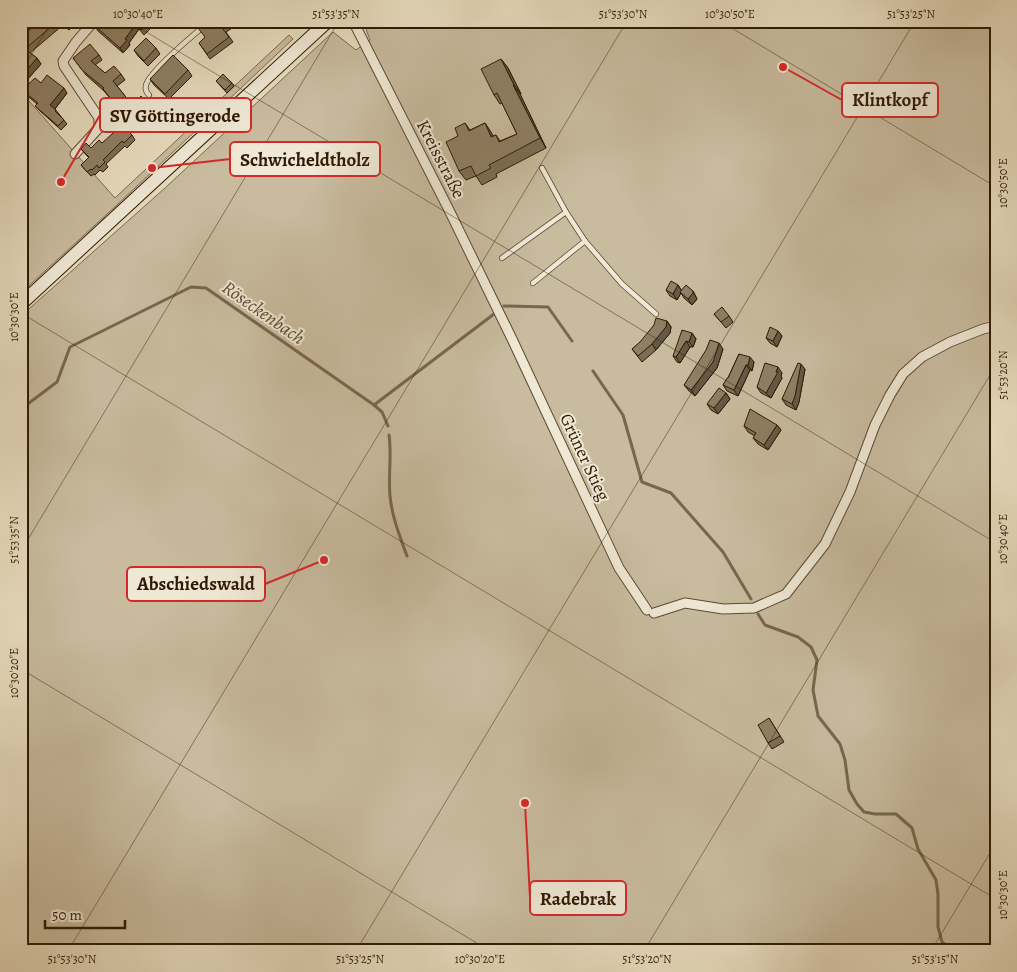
<svg xmlns="http://www.w3.org/2000/svg" width="1017" height="972" font-family="Alegreya,serif">
<style>
.green{fill:#c8bb9e;stroke:#7c6a50}
.lines{fill:none;stroke-linecap:round;stroke-linejoin:round}
.stream{stroke:#78674d;stroke-width:3}
.lane-casing{stroke:#5d4a32;stroke-width:6}
.street-casing{stroke:#5d4a32;stroke-width:11}
.secondary-casing{stroke:#2f1a03;stroke-width:14}
.lane{stroke:#efe8d5;stroke-width:4.5}
.street{stroke:#efe8d5;stroke-width:9}
.secondary{stroke:#efe8d5;stroke-width:12}
.wall{fill:#7b6d56;stroke:#2f1a03}
.shaded-wall{fill:#645946;stroke:#2f1a03}
.building{fill:#8f7f64;stroke:#2f1a03}
.ticks{fill:none;stroke:#2f1a03;stroke-width:1;stroke-opacity:0.45}
.labels{text-anchor:middle;stroke-width:4;stroke-linejoin:round;paint-order:stroke}
.street-label{font-size:18px;fill:#2f1a03;stroke:#efe8d5}
.water-label{font-size:19px;font-style:italic;fill:#5f4d34;stroke:#efe8d5}
.leader{fill:none;stroke:#d62828;stroke-width:2}
.callout-dot{fill:#d62828;stroke:#efe8d5;stroke-width:2}
.callout{fill:#efe8d5;stroke:#d62828;stroke-width:2}
.callout-label{font-size:19px;text-anchor:middle;font-weight:bold;fill:#2f1a03}
.neatline{fill:none;stroke:#2f1a03;stroke-width:2}
.ticks-label{font-size:12px;text-anchor:middle;fill:#2f1a03}
</style>
<rect width="100%" height="100%" fill="#e7dcbe"/>
<filter id="stains"><feTurbulence type="fractalNoise" baseFrequency=".004" numOctaves="4"/><feColorMatrix values="0 0 0 0 .2 0 0 0 0 .09 0 0 0 0 .02 0 0 0 .5 -.17"/></filter>
<radialGradient id="worn" r=".72"><stop offset=".6" stop-color="#630" stop-opacity="0"/><stop offset="1" stop-color="#630" stop-opacity=".3"/></radialGradient>
<g class="green">
<polygon points="363,21 996,21 996,951 21,951 21,316 165,188 333,32 356,50 370,40"/>
<polygon points="289,35 293,39 119,203 21,293 21,92 115,198"/>
</g>
<g class="lines">
<g class="stream">
<polyline points="504,306 548,307 572,341"/>
<polyline points="593,371 623,415 642,482 671,493 723,552 751,599"/>
<polyline points="374,405 382,412 388,426"/>
<polyline points="21,409 57,382 70,347 191,287 206,288 374,405 494,314"/>
<path d="M389,435C392,455 388,476 390,496C392,517 400,537 407,556"/>
<polyline points="758,614 765,625 798,637 811,647 817,660 813,690 818,716 840,744 845,760 849,790 857,804 864,812 875,814 896,814 912,828 918,849 936,880 938,894 938,927 942,942 950,948 959,951"/>
</g>
<defs>
<g id="lane">
<path d="M149,95C146,92 145,89 146,85C150,70 197,32 210,21"/>
<polyline points="542,168 566,212 585,241 622,284 656,314"/>
<polyline points="502,258 566,212"/>
<polyline points="533,283 585,241"/>
</g>
<g id="street">
<polyline points="353,21 449,210 512,339 619,568 647,610"/>
<polyline points="75,154 97,130 99,128 99,118 64,66 63,61 76,42 94,21"/>
<polyline points="654,613 685,603 723,609 754,608 786,594 825,544 850,492 875,425 890,395 903,374 922,357 950,342 983,329 996,326"/>
</g>
<polyline id="secondary" points="21,304 328,21"/>
</defs>
<use href="#lane" class="lane-casing"/>
<use href="#street" class="street-casing"/>
<use href="#secondary" class="secondary-casing"/>
<use href="#lane" class="lane"/>
<use href="#street" class="street"/>
<use href="#secondary" class="secondary"/>
</g>
<g class="wall">
<polygon points="40,21 82,21 79,25 76,23 69,30 63,25 30,53 37,58 41,64 27,80 21,75 21,33 25,34"/>
<polygon points="99,21 158,21 144,35 139,29 129,43 130,45 123,53 98,31 95,26"/>
<polygon points="207,21 234,21 237,25 226,32 233,42 210,59 199,43 205,38"/>
<polygon points="156,48 160,54 148,66 138,56 134,50"/>
<polygon points="99,55 102,60 95,65 105,73 121,74 125,80 117,86 129,101 133,104 149,105 153,110 144,117 142,115 128,128 115,113 119,109 104,91 86,75 73,58"/>
<polygon points="501,59 508,68 521,94 520,94 546,148 496,174 497,177 482,185 476,176 466,180 459,171 458,136 465,123 470,130 485,123 493,136 496,135 500,141 517,134 502,103 500,104 494,95"/>
<polygon points="188,70 192,76 169,99 154,85 150,79"/>
<polygon points="216,81 232,83 234,86 227,93"/>
<polygon points="41,83 67,93 55,109 67,124 61,130 39,110 35,106 37,104 25,94 22,90"/>
<polygon points="153,109 167,109 169,112 162,119"/>
<polygon points="132,135 135,140 127,148 125,146 106,164 108,167 103,172 100,170 95,175 94,174 91,176 81,165 89,158 81,149 91,148 102,143"/>
<polygon points="678,285 681,290 693,291 697,299 692,305 684,298 681,293 677,300 670,296 666,290"/>
<polygon points="714,314 729,316 733,322 726,328"/>
<polygon points="667,321 671,327 670,333 656,350 642,362 632,349"/>
<polygon points="778,331 782,336 777,347 770,343 766,338"/>
<polygon points="692,333 696,339 693,347 690,347 680,363 677,362 673,356"/>
<polygon points="723,349 717,368 695,396 689,391 684,385"/>
<polygon points="739,354 754,362 752,371 750,370 738,396 727,391 723,385 728,378"/>
<polygon points="805,369 799,402 796,410 786,405 782,399"/>
<polygon points="782,373 781,376 782,378 771,398 761,393 757,387"/>
<polygon points="726,393 730,399 718,414 711,410 707,404"/>
<polygon points="777,425 781,430 768,450 758,444 753,438 755,436 748,432 744,426"/>
<polygon points="769,718 784,742 772,749 768,743"/>
</g>
<g class="shaded-wall">
<polygon points="69,21 75,21 76,23 69,30 66,25"/>
<polygon points="76,21 82,21 79,25"/>
<polygon points="136,24 139,29 129,43 130,45 123,53 120,48 125,39"/>
<polygon points="37,58 41,64 27,80 23,74"/>
<polygon points="501,59 508,68 521,94 514,85"/>
<polygon points="513,85 520,94 546,148 540,138"/>
<polygon points="64,88 67,93 54,110 50,105"/>
<polygon points="485,123 491,132 498,146 491,137"/>
<polygon points="678,285 682,291 677,300 673,294"/>
<polygon points="693,291 697,299 692,305 688,299"/>
<polygon points="667,321 671,327 670,333 656,350 652,344"/>
<polygon points="778,331 782,336 777,347 773,341"/>
<polygon points="692,333 696,339 693,347 689,342"/>
<polygon points="686,341 690,347 680,363 676,357"/>
<polygon points="719,343 723,349 717,368 695,396 691,390"/>
<polygon points="750,357 754,362 752,371 748,365"/>
<polygon points="801,364 805,369 799,402 796,410 792,404"/>
<polygon points="746,365 750,370 738,396 734,390"/>
<polygon points="778,367 782,373 781,376 782,378 771,398 766,393"/>
<polygon points="726,393 730,399 718,414 714,408"/>
<polygon points="777,425 781,430 768,450 764,445"/>
</g>
<g class="building">
<polygon points="40,21 58,21 25,49 21,46 21,33 23,32 25,34"/>
<polygon points="61,21 69,21 66,25"/>
<polygon points="99,21 150,21 141,30 136,24 125,39 127,40 120,48 95,26"/>
<polygon points="207,21 232,21 222,28 229,37 207,54 199,43 205,37 198,28"/>
<polygon points="146,38 156,48 144,61 134,50"/>
<polygon points="90,44 99,55 91,61 105,73 114,66 121,74 113,81 129,101 130,100 133,104 141,96 149,105 141,112 139,110 124,123 115,113 119,109 103,89 104,88 82,70 73,58"/>
<polygon points="21,46 37,58 23,74 21,72"/>
<polygon points="173,55 188,70 165,94 150,79"/>
<polygon points="501,59 514,85 513,85 540,138 489,165 491,168 476,176 471,166 459,171 446,142 458,136 455,128 465,123 469,131 485,123 491,137 496,135 499,142 517,134 497,93 494,95 481,69"/>
<polygon points="223,74 232,83 225,90 216,81"/>
<polygon points="47,75 64,88 50,105 56,110 55,111 64,120 58,126 35,106 38,103 22,90 35,78 41,83"/>
<polygon points="122,125 132,135 124,143 122,141 103,160 105,162 99,168 97,165 92,170 91,169 87,172 81,165 89,157 81,149 86,143 91,148 99,140 102,143"/>
<polygon points="671,281 678,285 673,294 666,290"/>
<polygon points="686,285 693,291 693,293 688,299 680,292"/>
<polygon points="722,307 729,316 721,322 714,314"/>
<polygon points="656,318 667,321 666,327 652,344 638,356 632,349 640,342 654,325"/>
<polygon points="770,327 778,331 773,341 766,338"/>
<polygon points="682,330 692,333 689,342 686,341 676,357 673,356"/>
<polygon points="710,340 719,343 713,362 691,390 684,385 706,350"/>
<polygon points="739,354 750,357 748,365 746,365 734,390 723,385 727,378 728,378"/>
<polygon points="765,363 778,367 776,372 778,372 766,393 757,387"/>
<polygon points="798,363 801,364 795,396 792,404 782,399"/>
<polygon points="719,388 726,393 714,408 707,404"/>
<polygon points="750,409 777,425 764,445 753,438 756,433 744,426"/>
<polygon points="769,718 780,736 768,743 758,725"/>
</g>
<path class="ticks" d="M128,21L996,543M720,21L996,187M21,72L52,21M21,313L996,899M21,551L339,21M21,669L490,951M68,951L627,21M356,951L915,21M644,951L996,365M931,951L996,843"/>
<g class="labels">
<g class="street-label">
<text transform="translate(441 159) rotate(63)" y="6">Kreisstraße</text>
<text transform="translate(585 457) rotate(65)" y="6">Grüner Stieg</text>
</g>
<g class="water-label">
<text transform="translate(264 312) rotate(35)" y="7">Röseckenbach</text>
</g>
</g>
<path class="leader" d="M783 67L842 100M61 182L100 115M152 168L230 159M324 560L265 584M525 803L530 898"/>
<g class="callout-dot">
<circle cx="783" cy="67" r="5"/>
<circle cx="61" cy="182" r="5"/>
<circle cx="152" cy="168" r="5"/>
<circle cx="324" cy="560" r="5"/>
<circle cx="525" cy="803" r="5"/>
</g>
<g class="callout">
<rect x="842" y="83" width="96" height="34" rx="5"/>
<rect x="100" y="98" width="151" height="34" rx="5"/>
<rect x="230" y="142" width="150" height="34" rx="5"/>
<rect x="127" y="567" width="138" height="34" rx="5"/>
<rect x="530" y="881" width="96" height="34" rx="5"/>
</g>
<g class="callout-label">
<text x="890" y="106">Klintkopf</text>
<text x="175" y="122">SV Göttingerode</text>
<text x="305" y="166">Schwicheldtholz</text>
<text x="196" y="590">Abschiedswald</text>
<text x="578" y="905">Radebrak</text>
</g>
<rect width="1017" height="972" fill="none" stroke="#e7dcbe" stroke-width="55"/>
<path d="M45 920v8h80v-8" fill="none" stroke="#2f1a03" stroke-width="2.5"/>
<text x="52" y="920" font-size="15" fill="#2f1a03" stroke="#efe8d5" stroke-width="4" paint-order="stroke">50 m</text>
<rect x="28" y="28" width="962" height="916" class="neatline"/>
<g class="ticks-label">
<text x="138" y="18">10°30'40"E</text>
<text x="336" y="18">51°53'35"N</text>
<text x="623" y="18">51°53'30"N</text>
<text x="730" y="18">10°30'50"E</text>
<text x="911" y="18">51°53'25"N</text>
<text transform="translate(1003 183) rotate(-90)" y="4">10°30'50"E</text>
<text transform="translate(14 317) rotate(-90)" y="4">10°30'30"E</text>
<text transform="translate(1003 375) rotate(-90)" y="4">51°53'20"N</text>
<text transform="translate(1003 539) rotate(-90)" y="4">10°30'40"E</text>
<text transform="translate(14 540) rotate(-90)" y="4">51°53'35"N</text>
<text transform="translate(14 673) rotate(-90)" y="4">10°30'20"E</text>
<text transform="translate(1003 895) rotate(-90)" y="4">10°30'30"E</text>
<text x="72" y="963">51°53'30"N</text>
<text x="360" y="963">51°53'25"N</text>
<text x="480" y="963">10°30'20"E</text>
<text x="647" y="963">51°53'20"N</text>
<text x="935" y="963">51°53'15"N</text>
</g>
<rect width="100%" height="100%" filter="url(#stains)"/>
<rect width="100%" height="100%" fill="url(#worn)"/>
</svg>
